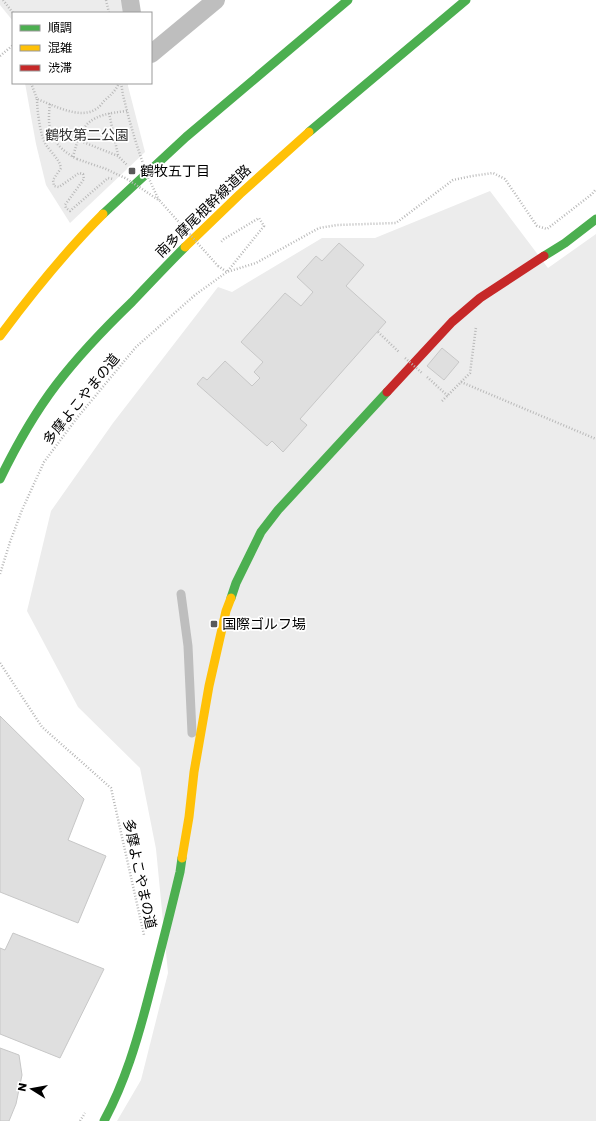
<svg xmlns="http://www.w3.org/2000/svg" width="596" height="1121" font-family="Poppins,'Noto Sans JP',sans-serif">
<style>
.green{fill:#ececec}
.building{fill:#dfdfdf;stroke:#c7c7c7}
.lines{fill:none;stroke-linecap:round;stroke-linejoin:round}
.path{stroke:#b9b9b9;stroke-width:2.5;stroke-dasharray:1 2;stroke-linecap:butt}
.lane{stroke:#bebebe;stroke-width:9}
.street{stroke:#bebebe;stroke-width:18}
.fast{stroke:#4caf50;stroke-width:9}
.slow{stroke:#ffc107;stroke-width:9}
.jam{stroke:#c62828;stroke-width:9}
.path-bridge{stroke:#b9b9b9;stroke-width:2.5;stroke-dasharray:1 2;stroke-linecap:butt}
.poi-dot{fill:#595959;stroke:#fff;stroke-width:1.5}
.labels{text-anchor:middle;stroke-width:3.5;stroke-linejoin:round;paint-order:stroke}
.park-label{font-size:14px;fill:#333;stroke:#fff}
.poi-label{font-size:14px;fill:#000;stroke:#fff;text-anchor:start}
.street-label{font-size:14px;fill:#000;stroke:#fff}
</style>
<rect width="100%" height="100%" fill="#fff"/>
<g class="green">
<polygon points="0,0 124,0 126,13 13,13 13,21 0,5"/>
<polygon points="25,83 128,83 128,86 145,152 70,223 46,185 36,144"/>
<polygon points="490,191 548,268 596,234 596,1121 117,1121 141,1080 168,973 156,849 140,768 78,707 27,611 51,511 113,423 218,287 232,292 322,238 375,238"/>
</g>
<g class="building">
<polygon points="339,243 364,265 346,286 386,322 300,419 307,425 283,452 272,441 267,446 197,384 203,377 207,380 225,361 252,386 260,378 254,372 263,362 241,342 285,293 301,306 313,292 297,277 316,256 322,261"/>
<polygon points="442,348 459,362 444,380 427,366"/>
<polygon points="0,716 84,799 68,840 106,856 78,923 0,892"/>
<polygon points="13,933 104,969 60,1058 0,1034 0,948 5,950"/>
<polygon points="0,1048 19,1055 22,1075 16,1104 9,1121 0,1121"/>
</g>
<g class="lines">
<g class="path">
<polyline points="3,0 13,13"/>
<polyline points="106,0 109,13"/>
<polyline points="0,56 13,45"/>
<path d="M31,83L37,99C53,105 80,120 96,109C100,107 102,103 105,100C111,95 116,90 119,83"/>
<polyline points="121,83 123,95 128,115"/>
<path d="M37,99C37,109 40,134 45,143C50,152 59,158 61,168L53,180L54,186L59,187L79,173L83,174L84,179L65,205L66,208L70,211L108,178L113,179"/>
<path d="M50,104C46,132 53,146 77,159"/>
<polyline points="109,113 118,155"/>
<polyline points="78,140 118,156 127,165"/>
<path d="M73,157C82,121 90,115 127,111"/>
<polyline points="218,266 227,272 256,263 319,228 337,225 396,223 453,180 472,176 493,173 505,179 537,226 547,229 592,194 596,189"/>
<polyline points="378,332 399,352"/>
<polyline points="427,377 448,396"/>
<polyline points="461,382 596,439"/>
<polyline points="442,401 470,373 476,327"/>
<polyline points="0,574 10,542 22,510 44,462 77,418 136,347 195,295 227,272 264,226 259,218 224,239 220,243"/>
<polyline points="0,663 42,727 111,788 144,935"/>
<polyline points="80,1121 85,1113"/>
</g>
<polyline class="lane" points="181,594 188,646 192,733"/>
<g class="street">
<polyline points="130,0 132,13"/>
<polyline points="151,54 216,0"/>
</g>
<g class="fast">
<polyline points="309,132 466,0"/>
<polyline points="103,214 186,137 348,0"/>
<polyline points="544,256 565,243 596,219"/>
<path d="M0,479C16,446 34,414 56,385C79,355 105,328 132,302C149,284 167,265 185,247"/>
<polyline points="231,598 236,583 261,532 278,510 387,392"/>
<path d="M104,1121C125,1082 137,1041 148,999C159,957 170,914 180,872L182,858"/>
</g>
<g class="slow">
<polyline points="185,247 240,194 309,132"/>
<path d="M0,336C32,293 65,252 103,214"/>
<polyline points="182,858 189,817 194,772 209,686 226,611 231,598"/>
</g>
<polyline class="jam" points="387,392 452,322 480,298 544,256"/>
<g class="path-bridge">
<path d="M128,115C136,144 145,173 159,200"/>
<polyline points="77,159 106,169 127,179 160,201 218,266"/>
<polyline points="405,358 422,373"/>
</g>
</g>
<g class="poi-dot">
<rect x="128" y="167" width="8" height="8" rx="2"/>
<rect x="210" y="620" width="8" height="8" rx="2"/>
</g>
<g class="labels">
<g class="park-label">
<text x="87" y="140">鶴牧第二公園</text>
</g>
<g class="poi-label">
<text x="140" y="176">鶴牧五丁目</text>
<text x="222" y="629">国際ゴルフ場</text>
</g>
<g class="street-label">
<text transform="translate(203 211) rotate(-44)" y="5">南多摩尾根幹線道路</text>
<text transform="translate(81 399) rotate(-51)" y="5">多摩よこやまの道</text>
<text transform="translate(140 874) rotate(78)" y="5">多摩よこやまの道</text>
</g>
</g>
<rect x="12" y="12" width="140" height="72" fill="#ffffff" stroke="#999999"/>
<rect x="20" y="25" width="20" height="6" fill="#4caf50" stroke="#999999"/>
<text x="48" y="32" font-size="12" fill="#000000">順調</text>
<rect x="20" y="45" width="20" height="6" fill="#ffc107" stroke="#999999"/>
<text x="48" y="52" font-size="12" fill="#000000">混雑</text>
<rect x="20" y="65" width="20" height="6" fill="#c62828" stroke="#999999"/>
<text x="48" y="72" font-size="12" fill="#000000">渋滞</text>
<g transform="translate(32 1089) rotate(281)" stroke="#ffffff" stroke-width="3" paint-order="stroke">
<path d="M0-3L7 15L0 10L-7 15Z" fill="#000000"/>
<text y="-6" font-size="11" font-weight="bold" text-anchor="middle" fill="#000000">N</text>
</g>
</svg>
